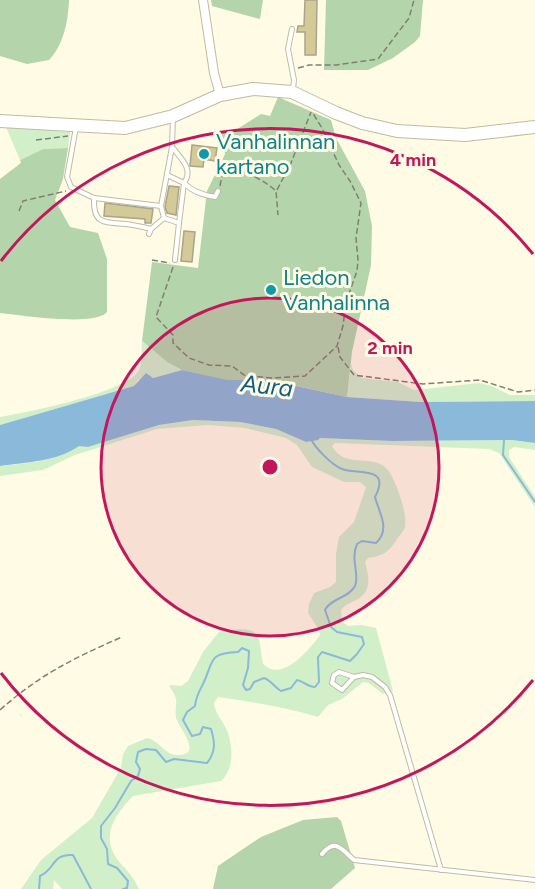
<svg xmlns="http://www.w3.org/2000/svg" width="535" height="889" font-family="Figtree,sans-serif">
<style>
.green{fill:#d1f0ca}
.forest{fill:#b4d5ab}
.water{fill:#8bb9d9}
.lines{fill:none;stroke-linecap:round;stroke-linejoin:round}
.stream{stroke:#8bb9d9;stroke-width:2}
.building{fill:#d4ca97;stroke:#a9a48b;stroke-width:1.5}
.lane-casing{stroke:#c0bba2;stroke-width:6}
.street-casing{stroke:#c0bba2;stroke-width:10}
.secondary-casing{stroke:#c0bba2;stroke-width:14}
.path{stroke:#827f71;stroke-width:1.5;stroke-dasharray:6 3;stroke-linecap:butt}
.lane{stroke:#fff;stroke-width:4}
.street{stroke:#fff;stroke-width:8}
.secondary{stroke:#fff;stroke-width:12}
.ring{fill:none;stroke:#c2185b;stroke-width:3}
.culture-dot{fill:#0f9aa8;stroke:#fffbe5;stroke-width:2}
.labels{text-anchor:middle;stroke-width:6;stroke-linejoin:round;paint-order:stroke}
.culture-label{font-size:22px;fill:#0d838f;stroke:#fffbe5;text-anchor:start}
.water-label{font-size:24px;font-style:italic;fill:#0e5d87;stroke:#fffbe5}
.centre{fill:#c2185b;stroke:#fffbe5;stroke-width:3}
.ring-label{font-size:18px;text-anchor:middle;font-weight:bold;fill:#c2185b;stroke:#fffbe5;stroke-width:6;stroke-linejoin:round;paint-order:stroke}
</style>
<rect width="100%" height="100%" fill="#fffbe5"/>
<g class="green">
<polygon points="6,127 70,132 68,148 43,149 20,160"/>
<path d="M142,341L167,362L182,370L153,378L138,380L135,386L0,425V417C28,412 119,394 137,373C143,367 141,350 142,341Z"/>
<polygon points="351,364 353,370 362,378 398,382 414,390 479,383 492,386 510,395 535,395 535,401 421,402 347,397"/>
<path d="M193,420L240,422L276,429L306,442L320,438L392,441L512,440L535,443V450L514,447L509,450V457L535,497V507L499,453L489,449L335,443L332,446C345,469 369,454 385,467C395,475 408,515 405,527C404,531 399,536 397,539C389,552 383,556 368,558L365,562C368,573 372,587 362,596C356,602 347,602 341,610L342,622L348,626L361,625L376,628L393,691L383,694L369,683L363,682L342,699L328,705L318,717C285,707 252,702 218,697L214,703C215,714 224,722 228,733C233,749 234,769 221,781L133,796C112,818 98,840 123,866C131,875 133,877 139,889H62L54,880L53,889H21L41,860L92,818L121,768L123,754L128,746L147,738C159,740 165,756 179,755C204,754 177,726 176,717C174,701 181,703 169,686L171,685L181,686L188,681L203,652L219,632C229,631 250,625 257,635C261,642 261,655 263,664C282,683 309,650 320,635L319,630L308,613L309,604L314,593L330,587L336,582V554L339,537L354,522L366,487L360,482H344L312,467L297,445L286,438L245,428L208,425L157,429L75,455L43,470L0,476V466C27,463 56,462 79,445L88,447L159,425Z"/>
</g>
<g class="forest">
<path d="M0,0H69C68,21 64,44 49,60L27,64L0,56Z"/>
<polygon points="211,0 263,0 260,19 212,6"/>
<polygon points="326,0 423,0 420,36 415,42 393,58 368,70 324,70"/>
<polygon points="278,97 331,120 336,138 365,191 372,226 371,265 352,352 347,397 296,386 254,380 227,381 182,370 167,362 142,341 152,262 198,268 207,191 225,154 221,132 234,131 261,114 270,116"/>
<path d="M68,148L63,179L55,200L70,227L98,233L107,259V312C95,327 20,315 0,313V179L21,163L20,160L43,149Z"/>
<polygon points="337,817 341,821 355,868 331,889 213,889 218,866 261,837 303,820"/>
</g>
<path class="water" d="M182,370L227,380H254L296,386L347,397L421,402L535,401V443L512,440L392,441L320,438L318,440L306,442L276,429L240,422L193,420L159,425L88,447L79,446C56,462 27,462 0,466V425L134,386L146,373L153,378Z"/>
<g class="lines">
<g class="stream">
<polyline points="504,440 503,455 535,502"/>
<path d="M39,889L40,876C56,869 51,854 73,855L91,889"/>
<path d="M123,889L127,888L128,881L117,868L108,864L107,849L101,838V826L115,808L131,781L138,776L140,769L136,762L138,752L146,749L156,750L166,762L174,759L207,763C216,752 215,742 211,729L203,727L200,734L192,736L183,720L187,712L195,706C196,696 199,692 203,684C214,662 207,653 238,652L242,648L249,651L248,668L243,685L246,690L250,689L254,682L264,678C272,681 274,687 281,691L291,688L297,680C304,681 307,687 315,687L319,682L318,657L322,652L350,661L357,654L364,644L362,637L337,632L331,627L325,610C331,598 349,598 355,586C360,574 350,560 357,544L362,541L376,543C391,529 379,513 375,497C392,465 356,475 342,469C332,465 315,448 311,439"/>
</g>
</g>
<g class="building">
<polygon points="305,0 317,0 316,55 305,55 305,32 297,32 298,26 304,26"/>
<polygon points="192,145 217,148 215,161 204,159 203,167 190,166"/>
<polygon points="169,186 179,187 176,215 167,213 165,207"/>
<polygon points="105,203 153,209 151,223 145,223 145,219 104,216"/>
<polygon points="184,231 195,232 192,262 181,261"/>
</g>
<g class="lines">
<defs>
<g id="lane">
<polyline points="292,29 288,49 294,80 293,89"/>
<polyline points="76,127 67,177 71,187 94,198 161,206"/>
<path d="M173,148C181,159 194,169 184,183C193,192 203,195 215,197L218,191"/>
<path d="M94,198C93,225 104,222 126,224C134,225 143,227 151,229"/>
<polyline points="164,218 179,223 184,183 167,175"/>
<polyline points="149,234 151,229 164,218 161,206 172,147 173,117"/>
<polyline points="175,260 179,223"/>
<polyline points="354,677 342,690 332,683 334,675 339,672 354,677 363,675 372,677 385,687 390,695 441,870"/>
<path d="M322,854C336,837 342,850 354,860L535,880"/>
</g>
<polyline id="street" points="203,0 214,73 220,95"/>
<polyline id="secondary" points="0,121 125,128 173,116 220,95 253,89 292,92 336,113 362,123 397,131 465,135 535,127"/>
</defs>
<use href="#lane" class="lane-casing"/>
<use href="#street" class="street-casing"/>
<use href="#secondary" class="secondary-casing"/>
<g class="path">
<polyline points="298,68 309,65 336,65 378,59 409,18 414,0"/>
<polyline points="36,140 68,136"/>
<path d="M220,186L222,175C239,166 263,179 276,191L278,215"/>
<polyline points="277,190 291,163 311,112"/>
<polyline points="19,211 23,201 66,191"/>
<polyline points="152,260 170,263"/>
<polyline points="173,267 156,317 173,335 173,343 189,358 209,365 232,366 244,375 271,378 305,376 337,346 343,326 346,302 357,271 358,260 356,238 361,203 350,181 339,165 322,128 312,112"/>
<polyline points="338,347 340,357 354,375 423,384 480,380 518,392 535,390"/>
<path d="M0,710C39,675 74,658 122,637"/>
</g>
<use href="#lane" class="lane"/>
<use href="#street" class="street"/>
<use href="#secondary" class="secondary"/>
</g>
<circle cx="270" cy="467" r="169" fill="#c2185b" fill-opacity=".12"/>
<g class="ring">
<circle cx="270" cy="467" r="169"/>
<path d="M533 680A339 339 0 0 1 1 673M1 261A339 339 0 0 1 533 254"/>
</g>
<g class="culture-dot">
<circle cx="204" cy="154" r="6"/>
<circle cx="271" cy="290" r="6"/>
</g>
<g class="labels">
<g class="culture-label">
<text x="216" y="149">Vanhalinnan<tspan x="216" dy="25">kartano</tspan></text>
<text x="283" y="285">Liedon<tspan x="283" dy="25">Vanhalinna</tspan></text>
</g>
<g class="water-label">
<text transform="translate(267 386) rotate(6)" y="8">Aura</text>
</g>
</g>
<circle cx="270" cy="467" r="9" class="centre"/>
<g class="ring-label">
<text x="413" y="166">4 min</text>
<text x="390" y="354">2 min</text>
</g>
</svg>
